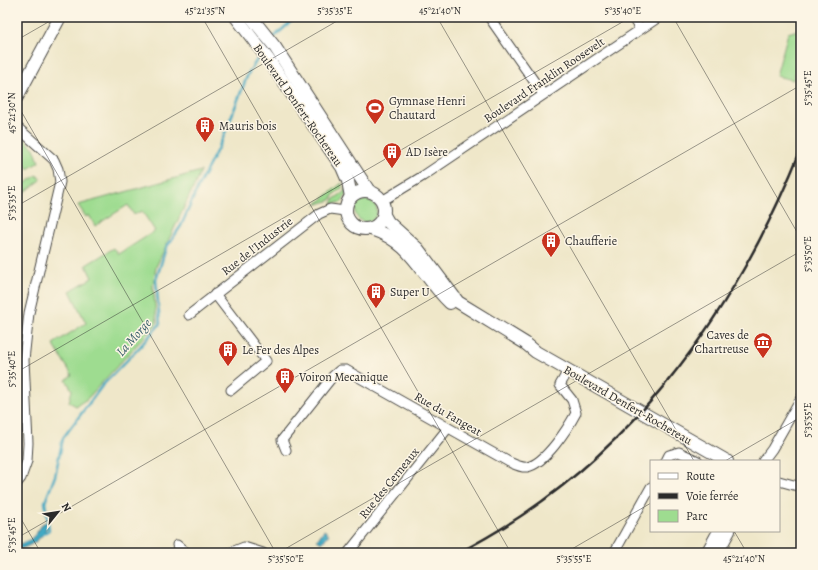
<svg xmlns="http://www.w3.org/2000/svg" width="818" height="570" font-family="Alegreya,serif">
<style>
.green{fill:#9edc90;stroke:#64845e}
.water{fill:#43a9c3;stroke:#376a77}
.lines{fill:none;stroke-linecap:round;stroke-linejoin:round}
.stream{stroke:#43a9c3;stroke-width:2.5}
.minor-casing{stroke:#484743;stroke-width:11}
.major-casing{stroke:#484743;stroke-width:14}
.minor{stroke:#fff;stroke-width:9}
.major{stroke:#fff;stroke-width:12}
.rail{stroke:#2b2b2b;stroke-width:2.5}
.ticks{fill:none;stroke:#2b2b2b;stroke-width:1;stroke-opacity:0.45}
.labels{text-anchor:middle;stroke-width:3;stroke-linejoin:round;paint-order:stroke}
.street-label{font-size:12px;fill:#2b2b2b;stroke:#fcf5e5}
.poi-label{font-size:12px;fill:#2b2b2b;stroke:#fcf5e5;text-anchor:start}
.water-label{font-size:13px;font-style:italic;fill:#355d68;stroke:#fcf5e5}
.neatline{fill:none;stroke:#2b2b2b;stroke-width:1.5}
.ticks-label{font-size:10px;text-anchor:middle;fill:#2b2b2b}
</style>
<rect width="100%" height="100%" fill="#fcf5e5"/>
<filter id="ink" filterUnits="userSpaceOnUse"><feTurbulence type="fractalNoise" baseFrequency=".025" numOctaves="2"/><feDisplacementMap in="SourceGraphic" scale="8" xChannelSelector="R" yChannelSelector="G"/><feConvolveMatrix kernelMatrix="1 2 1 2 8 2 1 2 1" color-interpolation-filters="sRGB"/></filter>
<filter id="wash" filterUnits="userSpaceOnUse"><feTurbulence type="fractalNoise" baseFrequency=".012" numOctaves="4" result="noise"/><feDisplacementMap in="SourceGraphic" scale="16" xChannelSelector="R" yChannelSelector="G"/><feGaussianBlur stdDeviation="0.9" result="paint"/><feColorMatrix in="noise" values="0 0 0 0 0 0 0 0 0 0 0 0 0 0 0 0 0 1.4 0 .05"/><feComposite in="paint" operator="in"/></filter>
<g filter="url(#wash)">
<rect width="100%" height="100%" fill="#efe7c9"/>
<g class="green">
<polygon points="801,29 801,50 793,80 776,76 788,33"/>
<polygon points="17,133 34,148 39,162 28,169 21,159 17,162"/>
<polygon points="201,171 156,267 153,286 157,323 87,399 76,406 69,402 72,390 66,380 72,375 53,344 86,323 70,291 92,278 86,265 114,248 119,254 155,231 142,211 134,215 128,205 95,226 89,215 86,217 78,205"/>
<polygon points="37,175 41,180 17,198 17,184 20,187"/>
<polygon points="342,183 342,188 334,194 331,200 315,205"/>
<polygon points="346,186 346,195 342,202 332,204 334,199 344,192"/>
<circle cx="366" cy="211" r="11"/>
<polygon points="20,374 20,416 17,416 17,375"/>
</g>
<g class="water">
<path d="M48,522C45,539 31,546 17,550V544C31,543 36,534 43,523Z"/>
<polygon points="324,530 329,534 322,543 317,540"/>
</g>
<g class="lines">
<g class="stream">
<polyline points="273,38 296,17"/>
<polyline points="41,535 49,530 45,502 55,476 63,438 102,386 138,349 160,324 156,280 166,248 181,226 199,185 223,138 248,74 260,55"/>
</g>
</g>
</g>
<g filter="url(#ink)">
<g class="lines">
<defs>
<g id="minor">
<polyline points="489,17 543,94"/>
<polyline points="632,17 640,29"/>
<polyline points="17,127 54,160 58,169 60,182 29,313 24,360 28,443 27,461 21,478 17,483"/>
<polyline points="382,201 423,176 659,17"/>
<polyline points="215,294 266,361 231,390"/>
<polyline points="189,315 319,214 330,209 345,211"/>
<path d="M286,450L282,440L333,376L340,370H346L509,462C514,464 521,468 527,467C545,464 568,428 576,413L572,400L560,385L568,371"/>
<polyline points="666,461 669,455 679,452 698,461"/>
<polyline points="763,461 772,449 801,398"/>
<polyline points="779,481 801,487"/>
<polyline points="177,545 187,553"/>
<polyline points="229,553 244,547 263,553"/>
<polyline points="348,553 448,428"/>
<polyline points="614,553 651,487"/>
</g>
<g id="major">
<polyline points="236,17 268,59 342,167 348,181 351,197"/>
<polyline points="251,17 275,47 369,191"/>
<polyline points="17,97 60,17"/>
<circle cx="365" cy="210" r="19"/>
<polyline points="384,215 388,222 418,249 458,302 525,343 536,352 727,461"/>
<path d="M371,229C412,242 421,275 450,303"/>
<polyline points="707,553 719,531"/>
<polyline points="717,553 729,531"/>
</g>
</defs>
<use href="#minor" class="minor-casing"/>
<use href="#major" class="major-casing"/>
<use href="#minor" class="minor"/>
<use href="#major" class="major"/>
<path class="rail" d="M458,553C624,468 733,319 801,149"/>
</g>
</g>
<path class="ticks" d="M202,17L511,553M437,17L694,461M673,17L801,239M17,40L57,17M17,104L276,553M17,206L344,17M17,372L631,17M725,461L801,417M17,512L41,553M734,531L747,553M17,538L801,85M278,553L801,251M565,553L651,503"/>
<defs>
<symbol id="stadium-pin" viewBox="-11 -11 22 30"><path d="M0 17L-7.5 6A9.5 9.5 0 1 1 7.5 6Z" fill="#c8321e" stroke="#fcf5e5"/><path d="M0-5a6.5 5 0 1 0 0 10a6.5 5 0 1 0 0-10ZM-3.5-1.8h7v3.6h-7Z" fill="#fff"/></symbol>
<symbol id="building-pin" viewBox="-11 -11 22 30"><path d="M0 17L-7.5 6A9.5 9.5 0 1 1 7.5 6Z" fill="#c8321e" stroke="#fcf5e5"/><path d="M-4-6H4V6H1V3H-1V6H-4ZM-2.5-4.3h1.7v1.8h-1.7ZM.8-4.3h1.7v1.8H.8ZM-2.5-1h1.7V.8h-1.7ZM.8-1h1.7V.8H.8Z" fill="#fff"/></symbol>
<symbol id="museum-pin" viewBox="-11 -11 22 30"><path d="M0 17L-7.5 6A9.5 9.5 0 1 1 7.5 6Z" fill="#c8321e" stroke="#fcf5e5"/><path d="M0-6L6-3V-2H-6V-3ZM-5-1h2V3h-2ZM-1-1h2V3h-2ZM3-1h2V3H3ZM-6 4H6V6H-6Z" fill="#fff"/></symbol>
</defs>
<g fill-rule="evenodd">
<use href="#stadium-pin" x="364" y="97" width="22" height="30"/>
<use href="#building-pin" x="194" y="115" width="22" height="30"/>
<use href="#building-pin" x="381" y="141" width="22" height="30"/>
<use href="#building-pin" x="540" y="230" width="22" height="30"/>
<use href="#building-pin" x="365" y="281" width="22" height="30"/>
<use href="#museum-pin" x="752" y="331" width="22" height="30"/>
<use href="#building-pin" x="217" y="339" width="22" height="30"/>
<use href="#building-pin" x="274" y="366" width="22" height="30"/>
</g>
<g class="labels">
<g class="street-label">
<text transform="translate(544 80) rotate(-34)" y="4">Boulevard Franklin Roosevelt</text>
<text transform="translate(298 105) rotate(55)" y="4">Boulevard Denfert-Rochereau</text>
<text transform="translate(257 246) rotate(-38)" y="4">Rue de l'Industrie</text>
<text transform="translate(628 405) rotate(30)" y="4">Boulevard Denfert-Rochereau</text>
<text transform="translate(448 414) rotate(30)" y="4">Rue du Fangeat</text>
<text transform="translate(389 483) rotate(-51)" y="4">Rue des Cerneaux</text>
</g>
<g class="poi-label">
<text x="389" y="105">Gymnase Henri<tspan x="389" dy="14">Chautard</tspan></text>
<text x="219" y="130">Mauris bois</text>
<text x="406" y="156">AD Isère</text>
<text x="565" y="245">Chaufferie</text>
<text x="390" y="296">Super U</text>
<text x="749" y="339" text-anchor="end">Caves de<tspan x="749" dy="14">Chartreuse</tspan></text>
<text x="242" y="354">Le Fer des Alpes</text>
<text x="299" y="381">Voiron Mecanique</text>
</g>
<g class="water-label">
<text transform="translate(133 337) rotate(-48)" y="5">La Morge</text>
</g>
</g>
<rect width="818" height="570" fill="none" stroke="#fcf5e5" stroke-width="44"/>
<rect x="650" y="460" width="130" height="72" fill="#fcf5e5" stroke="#a8a49b"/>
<rect x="658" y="473" width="20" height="6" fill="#ffffff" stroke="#a8a49b"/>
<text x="686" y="480" font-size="12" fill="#2b2b2b">Route</text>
<rect x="658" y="493" width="20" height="6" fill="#2b2b2b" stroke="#a8a49b"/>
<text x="686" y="500" font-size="12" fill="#2b2b2b">Voie ferrée</text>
<rect x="658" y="510" width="20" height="12" fill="#9edc90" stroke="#a8a49b"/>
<text x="686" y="520" font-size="12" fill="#2b2b2b">Parc</text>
<g transform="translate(58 512) rotate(60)" stroke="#fcf5e5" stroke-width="3" paint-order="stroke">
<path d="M0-3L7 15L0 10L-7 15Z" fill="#2b2b2b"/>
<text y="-6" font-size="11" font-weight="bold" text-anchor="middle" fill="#2b2b2b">N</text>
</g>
<rect x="22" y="22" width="774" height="526" class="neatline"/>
<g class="ticks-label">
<text x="205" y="14">45°21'35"N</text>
<text x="335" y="14">5°35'35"E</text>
<text x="440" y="14">45°21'40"N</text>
<text x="623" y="14">5°35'40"E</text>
<text transform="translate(807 88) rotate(-90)" y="4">5°35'45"E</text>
<text transform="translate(11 113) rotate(-90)" y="4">45°21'30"N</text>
<text transform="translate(11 203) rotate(-90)" y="4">5°35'35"E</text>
<text transform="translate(807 254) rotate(-90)" y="4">5°35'50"E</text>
<text transform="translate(11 369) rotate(-90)" y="4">5°35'40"E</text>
<text transform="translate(807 420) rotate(-90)" y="4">5°35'55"E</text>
<text transform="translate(11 535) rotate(-90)" y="4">5°35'45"E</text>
<text x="286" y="562">5°35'50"E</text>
<text x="574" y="562">5°35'55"E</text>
<text x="744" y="562">45°21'40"N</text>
</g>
</svg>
